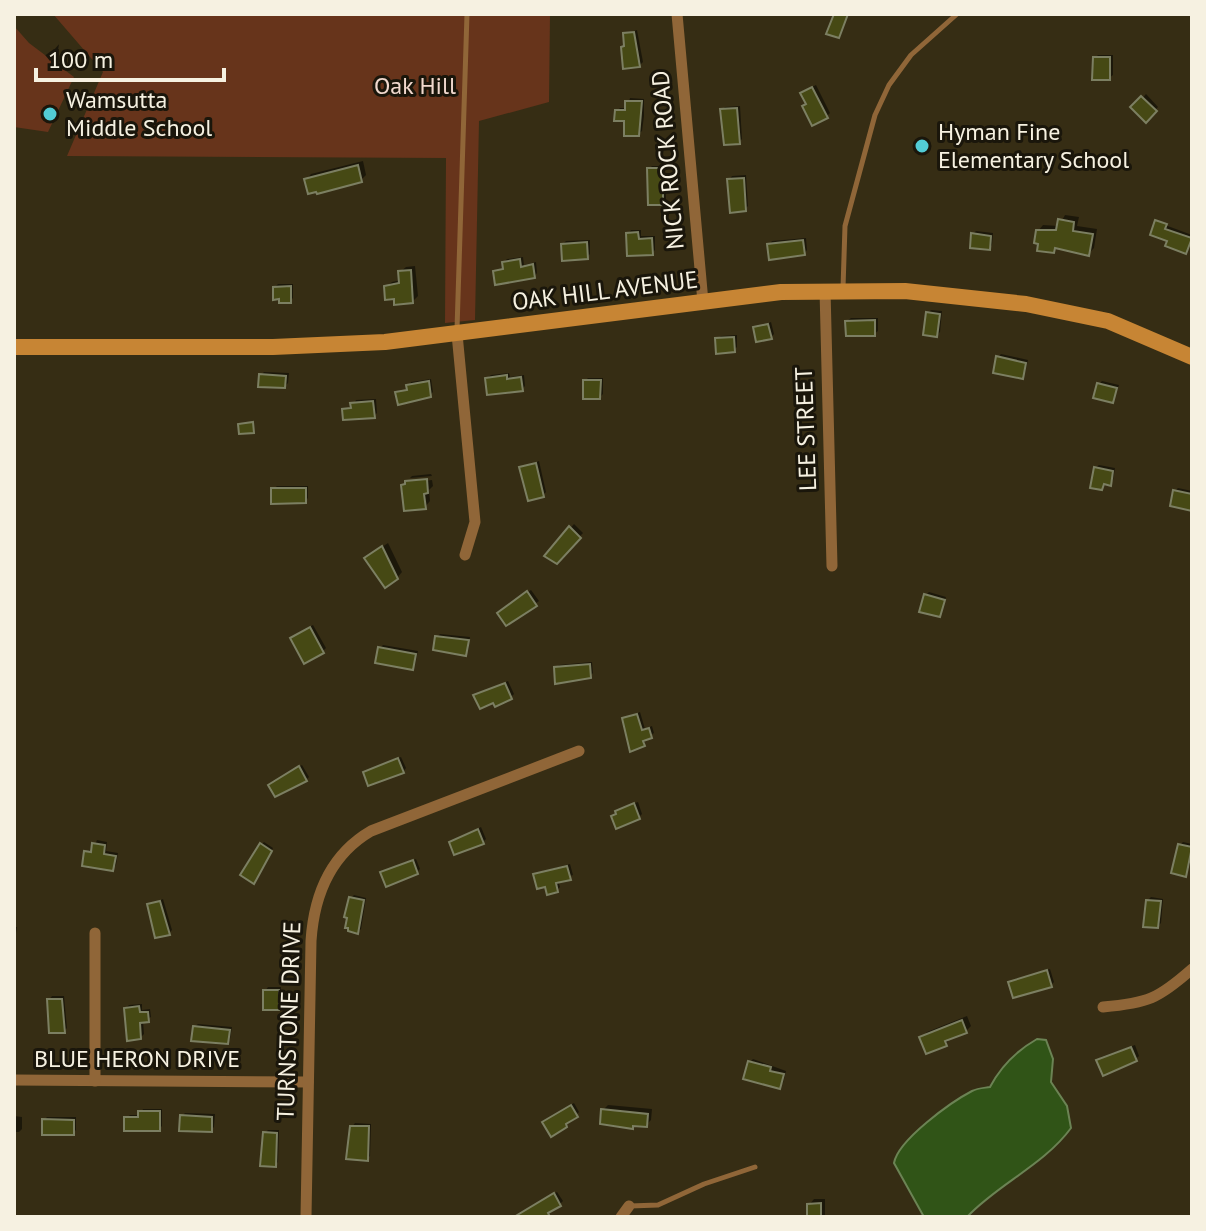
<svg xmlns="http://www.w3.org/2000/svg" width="1206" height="1231" font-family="'PT Sans',sans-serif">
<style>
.green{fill:#67341b}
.water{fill:#305417;stroke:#6b8354;stroke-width:2}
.shadow{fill:#0007}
.building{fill:#464914;stroke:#7c7f62;stroke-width:2}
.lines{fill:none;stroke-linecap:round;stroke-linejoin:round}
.lane{stroke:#906638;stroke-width:5}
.street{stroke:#906638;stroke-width:11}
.secondary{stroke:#c78534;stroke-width:16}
.poi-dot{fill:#52ccd5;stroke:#1a160b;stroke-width:3}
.labels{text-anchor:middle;stroke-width:6;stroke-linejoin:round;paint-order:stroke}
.park-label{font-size:24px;fill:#f0d8cd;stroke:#1a160b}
.poi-label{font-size:24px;fill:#f6f1e1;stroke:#1a160b;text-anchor:start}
.street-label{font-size:24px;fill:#f6f1e1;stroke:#1a160b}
</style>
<rect width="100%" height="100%" fill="#362d14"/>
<g class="green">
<polygon points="53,14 550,14 549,102 479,121 475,320 445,323 446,158 67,156 103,72"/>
<polygon points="14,26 29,43 74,77 48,132 14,127"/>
</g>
<path class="water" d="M1037,1039L1046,1040L1053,1059L1051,1082L1067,1106L1071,1128C1044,1165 998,1184 967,1217H924L894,1163C898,1140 951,1102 972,1091C978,1088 984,1088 990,1087C1001,1066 1016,1051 1037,1039Z"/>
<g class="shadow">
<polygon points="637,30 643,62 640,65 626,44 625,34"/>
<polygon points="1098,55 1113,55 1113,75 1109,78 1095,58"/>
<polygon points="816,85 830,113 827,116 808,104 806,90"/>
<polygon points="1146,94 1158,107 1146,120 1134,108"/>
<polygon points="630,98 644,99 644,116 642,131 638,134 617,111 620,108 627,108"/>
<polygon points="740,106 742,139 739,142 722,110 725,107"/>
<polygon points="363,161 366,175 361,180 306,180 311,174"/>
<polygon points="652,166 665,166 666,199 662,203 649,169"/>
<polygon points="746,175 748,206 745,209 729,180 732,176"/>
<polygon points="1065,215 1079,217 1077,226 1097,229 1094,248 1089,253 1058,246 1054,251 1038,231 1043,225 1059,226"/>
<polygon points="1157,222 1192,235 1189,248 1186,251 1169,240"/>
<polygon points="631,230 641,230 641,236 655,236 655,250 652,253 628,234"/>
<polygon points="976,231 993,233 992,245 989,248 973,234"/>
<polygon points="806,238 807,250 804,254 769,245 772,241"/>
<polygon points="590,240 590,254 587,257 563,244 566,241"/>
<polygon points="523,257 524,265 536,262 537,273 534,277 495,271 505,267 504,262 507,259"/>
<polygon points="415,266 418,296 412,302 395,297 386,287 392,282 401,280 400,272 406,267"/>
<polygon points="278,284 293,284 293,298 290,301 275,287"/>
<polygon points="931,310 942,311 940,332 937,335 928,313"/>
<polygon points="851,318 878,318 878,331 874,334 847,321"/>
<polygon points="771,322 774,334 771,337 755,328"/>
<polygon points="737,335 737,347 734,350 717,339 721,336"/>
<polygon points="1001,354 1028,360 1025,373 1022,377 998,357"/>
<polygon points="264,372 289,373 288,383 285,386 261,375"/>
<polygon points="509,373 510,377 524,375 525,386 522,389 487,378 491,375"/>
<polygon points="588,378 603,378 603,394 600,397 585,381"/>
<polygon points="431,379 433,392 430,395 398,393 409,388 411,382"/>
<polygon points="1102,381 1119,385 1113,401 1099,384"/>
<polygon points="376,399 377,413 374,416 344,410 353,406 356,400"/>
<polygon points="539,461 546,492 543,495 522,468"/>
<polygon points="1099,465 1115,468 1113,480 1110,483 1105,483 1102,488 1095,468"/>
<polygon points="431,474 432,476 410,478 412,476"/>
<polygon points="432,480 433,486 429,490 430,501 425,507 406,483"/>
<polygon points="277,486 308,486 308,498 305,501 273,489"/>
<polygon points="1178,488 1192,491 1192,509 1175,491"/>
<polygon points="574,524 583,533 557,561 547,555"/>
<polygon points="388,543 402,572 397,578 372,554"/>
<polygon points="531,590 539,601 506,623 502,611"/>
<polygon points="929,592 946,597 939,615 926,595"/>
<polygon points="313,625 326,648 323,651 295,635"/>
<polygon points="440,634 470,637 468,651 465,654 437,637"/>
<polygon points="383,645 418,651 415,665 412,668 380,648"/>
<polygon points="592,662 593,673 590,676 556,668 559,665"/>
<polygon points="508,681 514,694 511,697 476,696"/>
<polygon points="640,712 645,729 652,726 654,733 646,738 644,744 625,719"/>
<polygon points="401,757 406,768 403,772 365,772"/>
<polygon points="302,765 309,777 306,780 274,782"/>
<polygon points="638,802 642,814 639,817 616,814 621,808"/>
<polygon points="481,827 486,839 483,842 454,840"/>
<polygon points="97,840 107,842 106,851 118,853 116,865 113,868 86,852 93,849"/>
<polygon points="264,842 273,848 257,879 261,845"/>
<polygon points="1183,842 1192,844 1192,858 1186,875 1180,845"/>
<polygon points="416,859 420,869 417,872 382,873"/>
<polygon points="570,864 573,875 558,880 560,887 557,890 536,875 539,872"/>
<polygon points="354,895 366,898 361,929 358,932 351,898"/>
<polygon points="1151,897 1163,899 1161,923 1158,926 1147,901"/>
<polygon points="163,899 172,930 169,933 149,905"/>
<polygon points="14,927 17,927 14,946"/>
<polygon points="1050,969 1054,982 1051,985 1010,982"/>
<polygon points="268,987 281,987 281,1005 278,1008 265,991"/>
<polygon points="52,996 64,996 67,1028 64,1031 49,1000"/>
<polygon points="142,1004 142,1010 150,1009 151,1017 143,1021 144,1034 141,1037 126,1008 129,1005"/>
<polygon points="967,1016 971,1026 966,1031 951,1037 946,1044 927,1052 922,1038 927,1032"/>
<polygon points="198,1024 232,1027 230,1039 227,1042 194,1027"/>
<polygon points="1135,1045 1139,1056 1136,1059 1104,1073 1098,1060 1101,1057"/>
<polygon points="753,1059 786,1071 783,1083 779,1086 750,1062"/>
<polygon points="574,1103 579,1112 566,1125 547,1119"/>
<polygon points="608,1105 652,1109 651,1120 646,1125 636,1124 633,1127 603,1110"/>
<polygon points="143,1109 162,1109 162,1126 159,1129 126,1118 130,1115 140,1115"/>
<polygon points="185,1113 215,1114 214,1127 211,1130 182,1116"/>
<polygon points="14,1116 22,1117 22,1129 19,1132 14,1132"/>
<polygon points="47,1117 76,1117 76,1130 73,1133 44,1120"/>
<polygon points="355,1123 371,1124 370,1156 367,1159 352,1127"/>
<polygon points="268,1130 279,1130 278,1162 275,1165 265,1133"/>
<polygon points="557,1192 563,1201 560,1204 542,1217 529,1217 529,1209"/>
<polygon points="814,1199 825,1199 825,1217 806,1217 809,1205"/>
</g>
<g class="building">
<polygon points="834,14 848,14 839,38 826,34"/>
<polygon points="634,32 640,67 623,69 621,47 624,46 623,33"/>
<polygon points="1093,57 1110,57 1110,80 1092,80"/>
<polygon points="812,87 828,118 812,126 802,106 806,104 800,93"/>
<polygon points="1141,96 1157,111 1146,123 1130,107"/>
<polygon points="625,101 642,101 639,136 624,136 624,121 614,121 615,110 625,110"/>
<polygon points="737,108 740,144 724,145 720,109"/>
<polygon points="358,165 362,182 317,194 316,192 308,194 304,179"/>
<polygon points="647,168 663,168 663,205 648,205"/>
<polygon points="744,178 746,211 730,213 727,179"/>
<polygon points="1058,219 1074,222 1073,231 1093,234 1089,256 1055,248 1054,253 1037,251 1038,244 1034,243 1036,230 1056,230"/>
<polygon points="1155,220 1167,224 1165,229 1192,238 1186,254 1165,246 1167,241 1150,235"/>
<polygon points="638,232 639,239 652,238 653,255 627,256 626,233"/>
<polygon points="971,233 991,236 990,250 970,248"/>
<polygon points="803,240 805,255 769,260 767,244"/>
<polygon points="587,242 588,259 562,261 561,244"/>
<polygon points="520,259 521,267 533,264 535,278 495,285 493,271 503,269 502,262"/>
<polygon points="411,270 413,303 394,305 394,299 385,300 384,286 399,283 398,271"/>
<polygon points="291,286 291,303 279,303 279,299 273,300 273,287"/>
<polygon points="926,312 940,314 937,337 923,335"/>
<polygon points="875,320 875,336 846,336 845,321"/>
<polygon points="768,324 772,339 756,342 753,327"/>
<polygon points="734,337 735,352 716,354 715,338"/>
<polygon points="996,356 1026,363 1023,379 993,373"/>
<polygon points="259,374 286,376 285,388 258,387"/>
<polygon points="507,375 507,379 521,377 523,391 487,395 485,378"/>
<polygon points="583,380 601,380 600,399 583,399"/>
<polygon points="429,381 431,397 398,405 395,392 407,390 406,385"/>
<polygon points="1097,383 1117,388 1113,403 1093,398"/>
<polygon points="373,401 375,418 343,420 342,409 351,408 350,403"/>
<polygon points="253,422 254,433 239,434 238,424"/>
<polygon points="536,463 544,497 528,501 519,467"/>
<polygon points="1094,467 1113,471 1111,486 1104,484 1102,490 1090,488"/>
<polygon points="427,479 428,493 424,494 426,509 404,511 401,485 405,484 405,481"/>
<polygon points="271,488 306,488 306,503 271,504"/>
<polygon points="1173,490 1192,494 1192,511 1170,506"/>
<polygon points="569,526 581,538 557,564 544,556"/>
<polygon points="382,546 398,579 385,588 364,558"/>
<polygon points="527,591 537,606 506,626 497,613"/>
<polygon points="924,594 945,600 940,617 919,612"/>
<polygon points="310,627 324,653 304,664 290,638"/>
<polygon points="435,636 469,640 466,656 433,650"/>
<polygon points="378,647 416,654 413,670 375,663"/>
<polygon points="590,664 591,678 555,684 554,667"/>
<polygon points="505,683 512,699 495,707 493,703 480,709 473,695"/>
<polygon points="637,714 642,730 649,728 652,738 643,741 645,746 630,752 622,718"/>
<polygon points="398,758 404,773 368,786 363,772"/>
<polygon points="299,766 307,781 275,797 268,785"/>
<polygon points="634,803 640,819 616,829 611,816 616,814 615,811"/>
<polygon points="478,829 484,844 454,855 449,842"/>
<polygon points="92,843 105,845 104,854 116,856 113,871 82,866 84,851 91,852"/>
<polygon points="260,843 272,851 254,884 240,875"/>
<polygon points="1178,844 1192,847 1186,877 1171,873"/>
<polygon points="413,860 418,874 386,887 380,872"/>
<polygon points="567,866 571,880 556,883 558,892 547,895 545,887 537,889 533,874"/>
<polygon points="349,897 364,900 358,934 348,931 348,928 345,928 347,918 344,917"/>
<polygon points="1146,900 1161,901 1158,928 1143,927"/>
<polygon points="160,901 170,935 155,938 147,904"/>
<polygon points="1047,970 1052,987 1013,998 1008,982"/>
<rect x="263" y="990" width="16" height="20"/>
<polygon points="47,999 62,999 65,1033 49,1033"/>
<polygon points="139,1006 140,1012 148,1012 149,1022 140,1023 141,1039 127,1041 124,1008"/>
<polygon points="962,1020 967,1033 945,1041 947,1046 926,1054 919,1037"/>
<polygon points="193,1026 230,1030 228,1044 191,1041"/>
<polygon points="1131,1047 1137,1061 1103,1076 1096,1060"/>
<polygon points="748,1061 771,1067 770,1071 784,1074 780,1089 743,1079"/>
<polygon points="571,1105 578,1117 566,1124 567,1127 551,1137 542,1122"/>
<polygon points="601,1109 648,1114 647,1127 633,1126 633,1129 600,1124"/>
<polygon points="138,1111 160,1111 160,1131 124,1131 124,1117 138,1117"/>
<polygon points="180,1115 212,1117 212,1132 179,1131"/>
<polygon points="42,1119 74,1120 74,1135 42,1135"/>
<polygon points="350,1126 369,1126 368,1161 346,1159"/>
<polygon points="263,1132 277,1133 276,1167 260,1166"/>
<polygon points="554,1193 561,1206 548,1213 550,1217 514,1217"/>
<polygon points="821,1203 821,1217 807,1217 807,1204"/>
</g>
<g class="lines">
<g class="lane">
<polyline points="843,288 845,226 875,115 889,85 911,55 957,14"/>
<polyline points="457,329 467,14"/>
<polyline points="630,1206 658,1205 704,1184 755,1167"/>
</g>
<g class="street">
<polyline points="677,14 703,302"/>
<polyline points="825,290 832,566"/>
<polyline points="457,334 475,522 465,555"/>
<path d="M1103,1007C1148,1003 1158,999 1192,969"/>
<polyline points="14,1080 308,1082"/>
<polyline points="95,1081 95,933"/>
<path d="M306,1217L311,941C314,895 330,855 371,831L579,751"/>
<polyline points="621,1217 629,1206"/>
</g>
<polyline class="secondary" points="14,347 273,347 385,342 781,292 905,291 1026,304 1108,321 1192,357"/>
</g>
<g class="poi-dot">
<circle cx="50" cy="114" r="8"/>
<circle cx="922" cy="146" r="8"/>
</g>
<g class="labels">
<g class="park-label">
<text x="415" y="94">Oak Hill</text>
</g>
<g class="poi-label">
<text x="66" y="108">Wamsutta<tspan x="66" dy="28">Middle School</tspan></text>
<text x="938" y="140">Hyman Fine<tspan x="938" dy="28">Elementary School</tspan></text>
</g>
<g class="street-label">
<text transform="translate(668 160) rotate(-95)" y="8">NICK ROCK ROAD</text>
<text transform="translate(605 291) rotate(-7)" y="8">OAK HILL AVENUE</text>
<text transform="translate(806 429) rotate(-92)" y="8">LEE STREET</text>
<text transform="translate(289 1021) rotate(-88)" y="8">TURNSTONE DRIVE</text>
<text x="137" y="1067">BLUE HERON DRIVE</text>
</g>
</g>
<rect width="1206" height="1231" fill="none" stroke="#f6f1e1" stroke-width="32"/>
<path d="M36 68v12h188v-12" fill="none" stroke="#f6f1e1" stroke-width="4"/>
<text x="48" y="68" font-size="24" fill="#f6f1e1" stroke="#1a160b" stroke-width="6" paint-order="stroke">100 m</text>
</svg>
